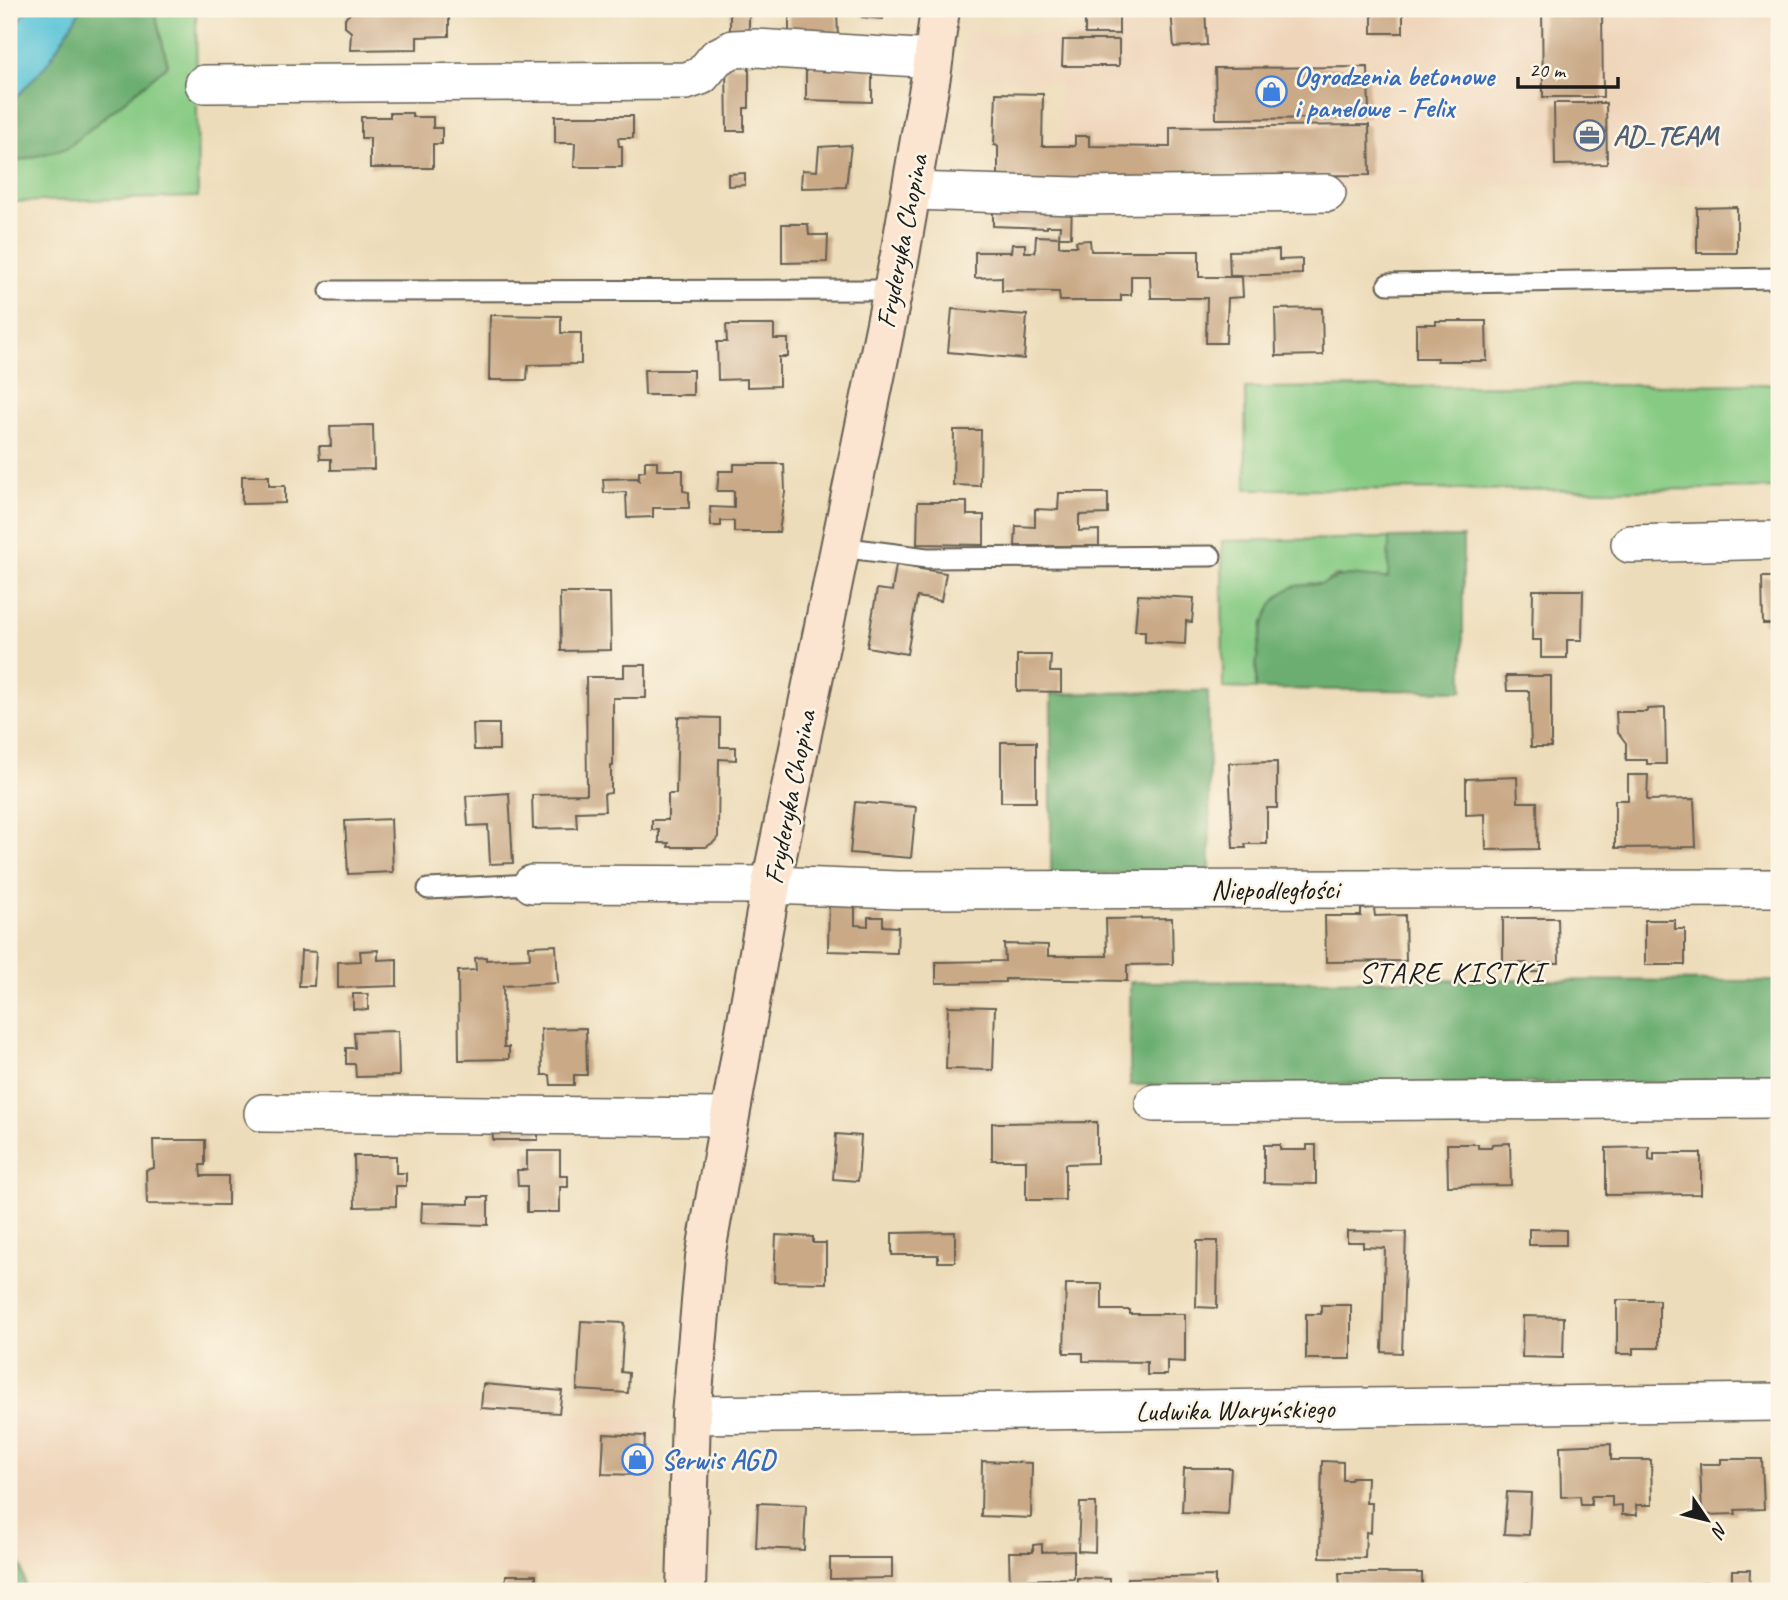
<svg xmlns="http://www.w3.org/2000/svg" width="1788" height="1600" font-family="Caveat,sans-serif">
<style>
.built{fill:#efd6bb}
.green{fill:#86ca83;stroke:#517350;stroke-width:2}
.forest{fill:#6cae71;stroke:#446546;stroke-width:2}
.water{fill:#5cc5d8;stroke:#3c707a;stroke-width:2}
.building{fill:#c9a986}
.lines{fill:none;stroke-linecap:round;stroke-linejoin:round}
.lane-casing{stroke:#655f53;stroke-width:23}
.street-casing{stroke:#655f53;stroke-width:40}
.secondary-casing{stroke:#655f53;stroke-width:42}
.lane{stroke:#fff;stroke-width:19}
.street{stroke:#fff;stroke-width:37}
.secondary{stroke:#fce5d0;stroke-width:38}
.labels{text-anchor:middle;stroke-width:5;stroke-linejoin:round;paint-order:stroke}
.shop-label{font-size:28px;font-weight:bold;fill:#366cbe;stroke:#fcf5e5;text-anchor:start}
.service-label{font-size:28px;font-weight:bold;fill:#4e5e75;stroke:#fcf5e5;text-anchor:start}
.street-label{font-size:28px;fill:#1c1c1c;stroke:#fcf5e5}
.neighbourhood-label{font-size:30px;letter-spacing:2px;fill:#1c1c1c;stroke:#fcf5e5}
</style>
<rect width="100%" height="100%" fill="#fcf5e5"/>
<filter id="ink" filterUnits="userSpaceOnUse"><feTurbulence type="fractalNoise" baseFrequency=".0143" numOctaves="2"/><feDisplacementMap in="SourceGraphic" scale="14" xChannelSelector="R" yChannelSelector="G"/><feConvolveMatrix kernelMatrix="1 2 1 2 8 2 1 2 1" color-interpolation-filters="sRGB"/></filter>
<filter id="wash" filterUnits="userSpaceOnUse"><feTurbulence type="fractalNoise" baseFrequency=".00686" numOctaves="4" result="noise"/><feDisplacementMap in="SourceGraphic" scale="28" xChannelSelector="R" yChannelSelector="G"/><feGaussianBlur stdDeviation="1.57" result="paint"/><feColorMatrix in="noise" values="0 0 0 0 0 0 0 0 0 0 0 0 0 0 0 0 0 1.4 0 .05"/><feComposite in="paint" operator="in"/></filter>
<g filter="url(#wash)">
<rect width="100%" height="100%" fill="#eddcb9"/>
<g class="built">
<polygon points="1119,9 1779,9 1779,69 1764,70 1769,186 1173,187 1058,148 1060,83 959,78 967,33 1119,34"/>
<polygon points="9,1403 481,1408 544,1413 663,1417 652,1578 22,1568 9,1532"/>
</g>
<g class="green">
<polygon points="154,9 196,9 198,197 9,202 9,163 67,148 168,65"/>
<polygon points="1779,384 1779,488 1626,490 1246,489 1245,388"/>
<polygon points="1389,538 1389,578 1336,576 1322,584 1310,583 1263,621 1256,667 1256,689 1223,688 1222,541"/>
</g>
<g class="forest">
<polygon points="81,9 154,9 168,65 67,148 9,163 9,105 47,64"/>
<path d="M1463,537V691L1256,689C1256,657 1258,601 1293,587C1302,584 1311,585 1320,584C1331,582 1338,575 1351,575C1363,576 1375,578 1388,578L1389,538Z"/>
<polygon points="1208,691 1210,873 1051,873 1051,694"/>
<polygon points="1460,980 1779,981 1779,1082 1130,1085 1130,982"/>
<polygon points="9,1532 22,1568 26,1591 9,1591"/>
</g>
<polygon class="water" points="26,9 81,9 47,64 9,105 9,40"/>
<g id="blocks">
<g class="building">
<polygon points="350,9 449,9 449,36 417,37 417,49 350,50 351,32 345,27 345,18 351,13"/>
<rect x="730" y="9" width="19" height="22"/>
<polygon points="789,9 837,9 838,39 789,37"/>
<polygon points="862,9 884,9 883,19 862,17"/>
<polygon points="998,9 1052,9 1052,15 998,11"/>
<polygon points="1098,9 1119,9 1119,34 1085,34 1085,15 1098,15"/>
<polygon points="1171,9 1205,9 1207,45 1174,47"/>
<rect x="1372" y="9" width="31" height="24"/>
<polygon points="1542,9 1602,9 1603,97 1543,97"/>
<polygon points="1063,40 1119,40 1119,66 1062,66"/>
<polygon points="726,66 749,66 749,108 744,108 744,131 727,131"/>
<polygon points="806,66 872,68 872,102 806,100"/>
<polygon points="1368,67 1369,118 1216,119 1215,68"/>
<polygon points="996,93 1043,94 1042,146 1075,146 1075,136 1089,136 1089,146 1170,147 1170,127 1369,125 1370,175 1172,177 998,187 998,146 994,145"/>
<polygon points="1554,103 1606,103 1607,164 1555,165"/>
<polygon points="390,113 412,113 412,117 433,117 433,128 442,128 442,144 433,144 433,168 370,168 370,138 361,138 361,117 390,117"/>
<polygon points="555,116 633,116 633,138 618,138 619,146 622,146 622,167 574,167 575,143 555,143"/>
<polygon points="851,145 846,187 801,188 802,170 817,171 819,147"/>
<polygon points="745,173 745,185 728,186 728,174"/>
<polygon points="993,200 1072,202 1071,237 1059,237 1060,226 1047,226 1047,228 993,226"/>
<polygon points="1737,207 1737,253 1697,253 1697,208"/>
<polygon points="782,224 808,224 809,235 828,235 827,262 782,263"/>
<polygon points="1036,236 1059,237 1059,246 1077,246 1076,241 1090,240 1091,251 1199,251 1199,277 1242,277 1243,297 1228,298 1226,343 1206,343 1207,298 1151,298 1150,276 1131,276 1131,295 1121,295 1121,301 1060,301 1059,292 1002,291 1002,277 975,278 975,252 1011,252 1012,244 1025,244 1025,252 1035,252"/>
<polygon points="1279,250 1279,260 1302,259 1302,274 1230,276 1229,251"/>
<polygon points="1322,308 1323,355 1276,356 1275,309"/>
<polygon points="952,309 1027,315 1024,359 948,352"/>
<polygon points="490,315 561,316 561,333 581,333 581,364 528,365 527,380 489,380"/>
<polygon points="1436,321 1486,321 1487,361 1437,361 1437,358 1416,358 1416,324 1436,324"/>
<polygon points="726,325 774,325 774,339 788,339 788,357 779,357 779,386 747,387 747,379 718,380 717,342 727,342"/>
<polygon points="644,370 693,370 693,395 645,395"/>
<polygon points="373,425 374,469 331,470 331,459 320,459 319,446 331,446 330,426"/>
<polygon points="954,430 981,430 980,486 953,485"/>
<polygon points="645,461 657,461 657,470 683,470 683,491 689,492 689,508 653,508 653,517 627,518 626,492 604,493 603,479 637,478 639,480 639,472 645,471"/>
<polygon points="734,464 784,464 785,492 779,532 734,532 734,521 721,521 721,526 711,526 710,507 734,508 734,491 717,491 719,471 734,471"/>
<polygon points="242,476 269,476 269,486 285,486 285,503 242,504"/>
<polygon points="1059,493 1108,493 1108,514 1079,515 1079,531 1099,530 1099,546 1015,546 1016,526 1035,527 1035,509 1058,510"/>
<polygon points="918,502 967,502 967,515 984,515 984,545 917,544"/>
<polygon points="896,565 946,573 941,601 917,597 907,654 867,647 877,589 892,591"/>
<polygon points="1762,577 1779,577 1779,624 1763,624"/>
<polygon points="1533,590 1583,590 1582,640 1567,640 1567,658 1541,658 1541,640 1532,640"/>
<polygon points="560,593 610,593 611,650 561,651"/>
<polygon points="1138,595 1194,598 1192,622 1186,621 1185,644 1145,642 1145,631 1135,631"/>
<polygon points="1017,655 1051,655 1050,672 1061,672 1061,692 1017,691"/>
<polygon points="624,665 646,665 646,698 613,698 613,766 611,766 611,793 604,794 605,811 576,812 577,828 533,829 532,795 587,794 586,677 624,677"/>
<polygon points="1506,676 1551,676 1551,747 1531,747 1529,691 1507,691"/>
<polygon points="1665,708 1666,764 1647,764 1647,760 1626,760 1626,743 1617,731 1616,712 1647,712 1647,709"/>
<polygon points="678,717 720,718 720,747 736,747 736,760 719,759 718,837 714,842 706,847 668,847 669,843 659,843 659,830 652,830 652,820 668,820 668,794 676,794"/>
<polygon points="473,724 499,724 499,750 474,750"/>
<rect x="1001" y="742" width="35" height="60"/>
<polygon points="1277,762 1277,808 1267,808 1267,844 1245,844 1246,848 1233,848 1229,763"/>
<polygon points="1628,775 1648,775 1647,800 1694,799 1696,847 1615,848 1615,800 1628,800"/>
<polygon points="1517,777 1518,802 1537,802 1538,849 1486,850 1485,814 1466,815 1466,779"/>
<polygon points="509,793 513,863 490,864 488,825 468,826 466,796"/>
<polygon points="855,802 916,807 911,858 850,853"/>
<polygon points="391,819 393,872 348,874 345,821"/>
<polygon points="829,897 855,898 855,925 868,926 868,917 883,917 883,926 898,927 897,953 828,951"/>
<polygon points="1374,908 1375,916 1405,915 1406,961 1326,962 1325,916 1361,916 1361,909"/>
<polygon points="1172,918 1173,964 1127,965 1127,981 1005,979 1005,982 936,983 936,962 1005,961 1004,944 1048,945 1048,956 1107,956 1106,919"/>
<polygon points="1503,918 1558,918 1559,963 1540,963 1540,972 1527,972 1527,963 1503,963"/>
<polygon points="1645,920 1675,920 1675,929 1685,929 1685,965 1645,965"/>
<polygon points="556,945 558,983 503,986 504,1047 509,1047 509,1059 459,1060 458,971 476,970 475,958 486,957 486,960 530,958 529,946"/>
<polygon points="378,950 378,960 397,959 397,986 338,988 338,962 361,961 360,951"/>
<polygon points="301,951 316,952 314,986 299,986"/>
<polygon points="353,994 368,994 368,1010 353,1009"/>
<polygon points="948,1006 995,1007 993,1070 946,1069"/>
<polygon points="586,1028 587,1075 574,1075 574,1085 551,1085 550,1075 542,1075 541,1029"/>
<polygon points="398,1031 399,1076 356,1077 355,1064 346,1064 346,1048 355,1048 354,1032"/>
<polygon points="1097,1122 1097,1163 1065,1164 1065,1200 1026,1200 1026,1160 992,1160 992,1123"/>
<polygon points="492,1123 538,1124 538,1140 493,1140"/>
<polygon points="836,1134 861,1136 858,1181 833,1179"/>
<polygon points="153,1140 205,1140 205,1165 200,1165 201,1176 228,1176 228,1205 147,1204 146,1170 154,1168"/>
<polygon points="1510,1143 1511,1185 1448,1186 1447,1144 1478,1144 1478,1148 1491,1148 1492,1144"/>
<polygon points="1264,1145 1280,1145 1280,1150 1307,1150 1307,1145 1316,1145 1316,1184 1264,1183"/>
<polygon points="1649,1147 1649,1160 1654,1161 1654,1153 1701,1153 1701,1194 1606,1195 1606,1148"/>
<polygon points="527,1151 560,1151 560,1176 568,1176 568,1187 560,1187 560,1212 527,1212 527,1186 518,1186 517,1170 527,1170"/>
<polygon points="354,1156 396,1156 396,1173 406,1173 406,1186 396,1186 396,1206 355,1207"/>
<polygon points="469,1197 488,1197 488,1225 421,1223 422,1203 469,1204"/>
<polygon points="1529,1229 1566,1230 1566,1245 1529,1245"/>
<polygon points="1347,1231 1406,1232 1402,1353 1382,1352 1385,1248 1363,1247 1363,1242 1347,1242"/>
<polygon points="955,1232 955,1262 938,1262 938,1255 892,1255 892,1233"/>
<polygon points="776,1235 813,1237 813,1243 826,1243 826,1283 774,1282"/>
<polygon points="1197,1241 1218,1241 1217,1308 1196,1307"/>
<polygon points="1066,1284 1102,1284 1102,1310 1130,1310 1130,1314 1185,1314 1185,1362 1167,1361 1167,1375 1147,1375 1147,1362 1083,1361 1083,1353 1064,1353"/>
<polygon points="1617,1300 1659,1300 1659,1348 1633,1348 1633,1354 1617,1354"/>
<polygon points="1321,1305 1351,1305 1351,1359 1306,1359 1306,1314 1321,1314"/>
<polygon points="1523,1316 1564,1317 1563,1358 1522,1357"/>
<polygon points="581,1321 624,1323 621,1372 629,1373 628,1393 577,1390"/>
<polygon points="483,1384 562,1391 559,1413 481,1408"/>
<polygon points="604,1434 645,1436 643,1475 602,1474"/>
<polygon points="1611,1444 1611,1460 1651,1460 1652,1505 1636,1505 1637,1515 1622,1515 1622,1505 1612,1506 1612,1496 1591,1496 1591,1505 1581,1505 1580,1496 1561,1497 1560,1446"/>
<polygon points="1721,1459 1762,1459 1764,1509 1735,1510 1736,1514 1702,1515 1700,1464 1721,1464"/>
<polygon points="982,1461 1032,1463 1031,1518 981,1516"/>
<polygon points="1322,1461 1343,1462 1343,1480 1351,1480 1352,1477 1367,1477 1366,1503 1372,1503 1371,1533 1366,1532 1365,1558 1320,1557"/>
<polygon points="1184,1468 1231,1468 1228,1514 1182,1512"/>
<polygon points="1507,1492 1531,1493 1529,1535 1504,1534"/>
<polygon points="758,1503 806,1505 804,1550 756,1548"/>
<polygon points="1080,1503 1096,1503 1095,1552 1078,1551"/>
<polygon points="1042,1544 1042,1552 1074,1551 1074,1578 1025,1580 1025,1591 1010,1591 1009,1552 1033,1552 1033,1545"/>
<polygon points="830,1558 892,1558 892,1578 830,1579"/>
<polygon points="1732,1570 1750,1570 1749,1591 1732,1591"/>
<polygon points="1339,1573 1422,1573 1422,1591 1340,1591"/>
<polygon points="506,1575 536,1575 536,1591 505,1591"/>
<polygon points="1215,1576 1215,1591 1127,1591 1127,1578"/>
<polygon points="1077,1578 1110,1579 1110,1591 1076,1591"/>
<rect x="1702" y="1582" width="27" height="9"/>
<polygon points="1514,1584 1528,1584 1528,1587 1544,1587 1544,1591 1514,1591"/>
</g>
</g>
</g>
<g filter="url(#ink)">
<use href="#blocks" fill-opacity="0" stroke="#655f53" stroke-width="2"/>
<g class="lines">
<defs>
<g id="lane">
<polyline points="1388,284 1779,278"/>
<polyline points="330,291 893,290"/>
<polyline points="840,547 927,558 1211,556"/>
<polyline points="428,889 532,884"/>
</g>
<g id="street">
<polyline points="204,84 686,81 701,76 717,57 733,49 756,48 934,59"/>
<polyline points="911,191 1077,196 1327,193"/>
<polyline points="1630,544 1779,540"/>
<polyline points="532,884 771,885 898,890 1779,888"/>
<polyline points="1154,1103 1779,1099"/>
<polyline points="263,1113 728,1117"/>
<polyline points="691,1415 1779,1402"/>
</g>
<polyline id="secondary" points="686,1591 691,1415 705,1257 771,885 900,255 932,70 940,9"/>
</defs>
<use href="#lane" class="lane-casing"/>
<use href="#street" class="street-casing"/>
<use href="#secondary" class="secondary-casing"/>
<use href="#lane" class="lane"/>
<use href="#street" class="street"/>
<use href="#secondary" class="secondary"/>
</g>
</g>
<defs>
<symbol id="shop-ring" viewBox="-11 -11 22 22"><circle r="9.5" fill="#fcf5e5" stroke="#3f7fe0" stroke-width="1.5"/><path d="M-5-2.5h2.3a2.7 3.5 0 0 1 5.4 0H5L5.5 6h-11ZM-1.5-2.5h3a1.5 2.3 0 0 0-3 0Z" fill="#3f7fe0"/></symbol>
<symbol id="office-ring" viewBox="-11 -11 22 22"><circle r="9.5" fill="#fcf5e5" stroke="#5c6f8a" stroke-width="1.5"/><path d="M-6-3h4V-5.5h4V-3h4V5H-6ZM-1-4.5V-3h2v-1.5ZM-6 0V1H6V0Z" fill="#5c6f8a"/></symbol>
</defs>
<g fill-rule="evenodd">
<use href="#shop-ring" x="1254" y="74" width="35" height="35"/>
<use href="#office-ring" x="1572" y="118" width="35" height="35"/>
<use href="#shop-ring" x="620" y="1442" width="35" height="35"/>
</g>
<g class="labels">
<g class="shop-label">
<text x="1294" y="85">Ogrodzenia betonowe<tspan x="1294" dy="32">i panelowe - Felix</tspan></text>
<text x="661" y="1469">Serwis AGD</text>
</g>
<g class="service-label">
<text x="1613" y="145">AD_TEAM</text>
</g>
<g class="street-label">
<text transform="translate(901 241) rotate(-79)" y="10">Fryderyka Chopina</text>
<text transform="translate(789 797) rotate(-79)" y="10">Fryderyka Chopina</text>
<text x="1275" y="899">Niepodległości</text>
<text transform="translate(1235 1409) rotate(-1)" y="10">Ludwika Waryńskiego</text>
</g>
<g class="neighbourhood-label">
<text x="1452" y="982">STARE KISTKI</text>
</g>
</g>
<rect width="1788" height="1600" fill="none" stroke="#fcf5e5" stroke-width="35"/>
<g transform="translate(1707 1520) rotate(125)" stroke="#fcf5e5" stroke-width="5" paint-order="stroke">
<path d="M0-5L12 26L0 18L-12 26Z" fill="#1c1c1c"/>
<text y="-10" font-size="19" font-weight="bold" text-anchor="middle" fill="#1c1c1c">N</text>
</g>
<path d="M1518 77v10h100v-10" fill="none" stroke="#1c1c1c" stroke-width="3.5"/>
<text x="1529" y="77" font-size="21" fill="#1c1c1c" stroke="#fcf5e5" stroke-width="5" paint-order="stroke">20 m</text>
</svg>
